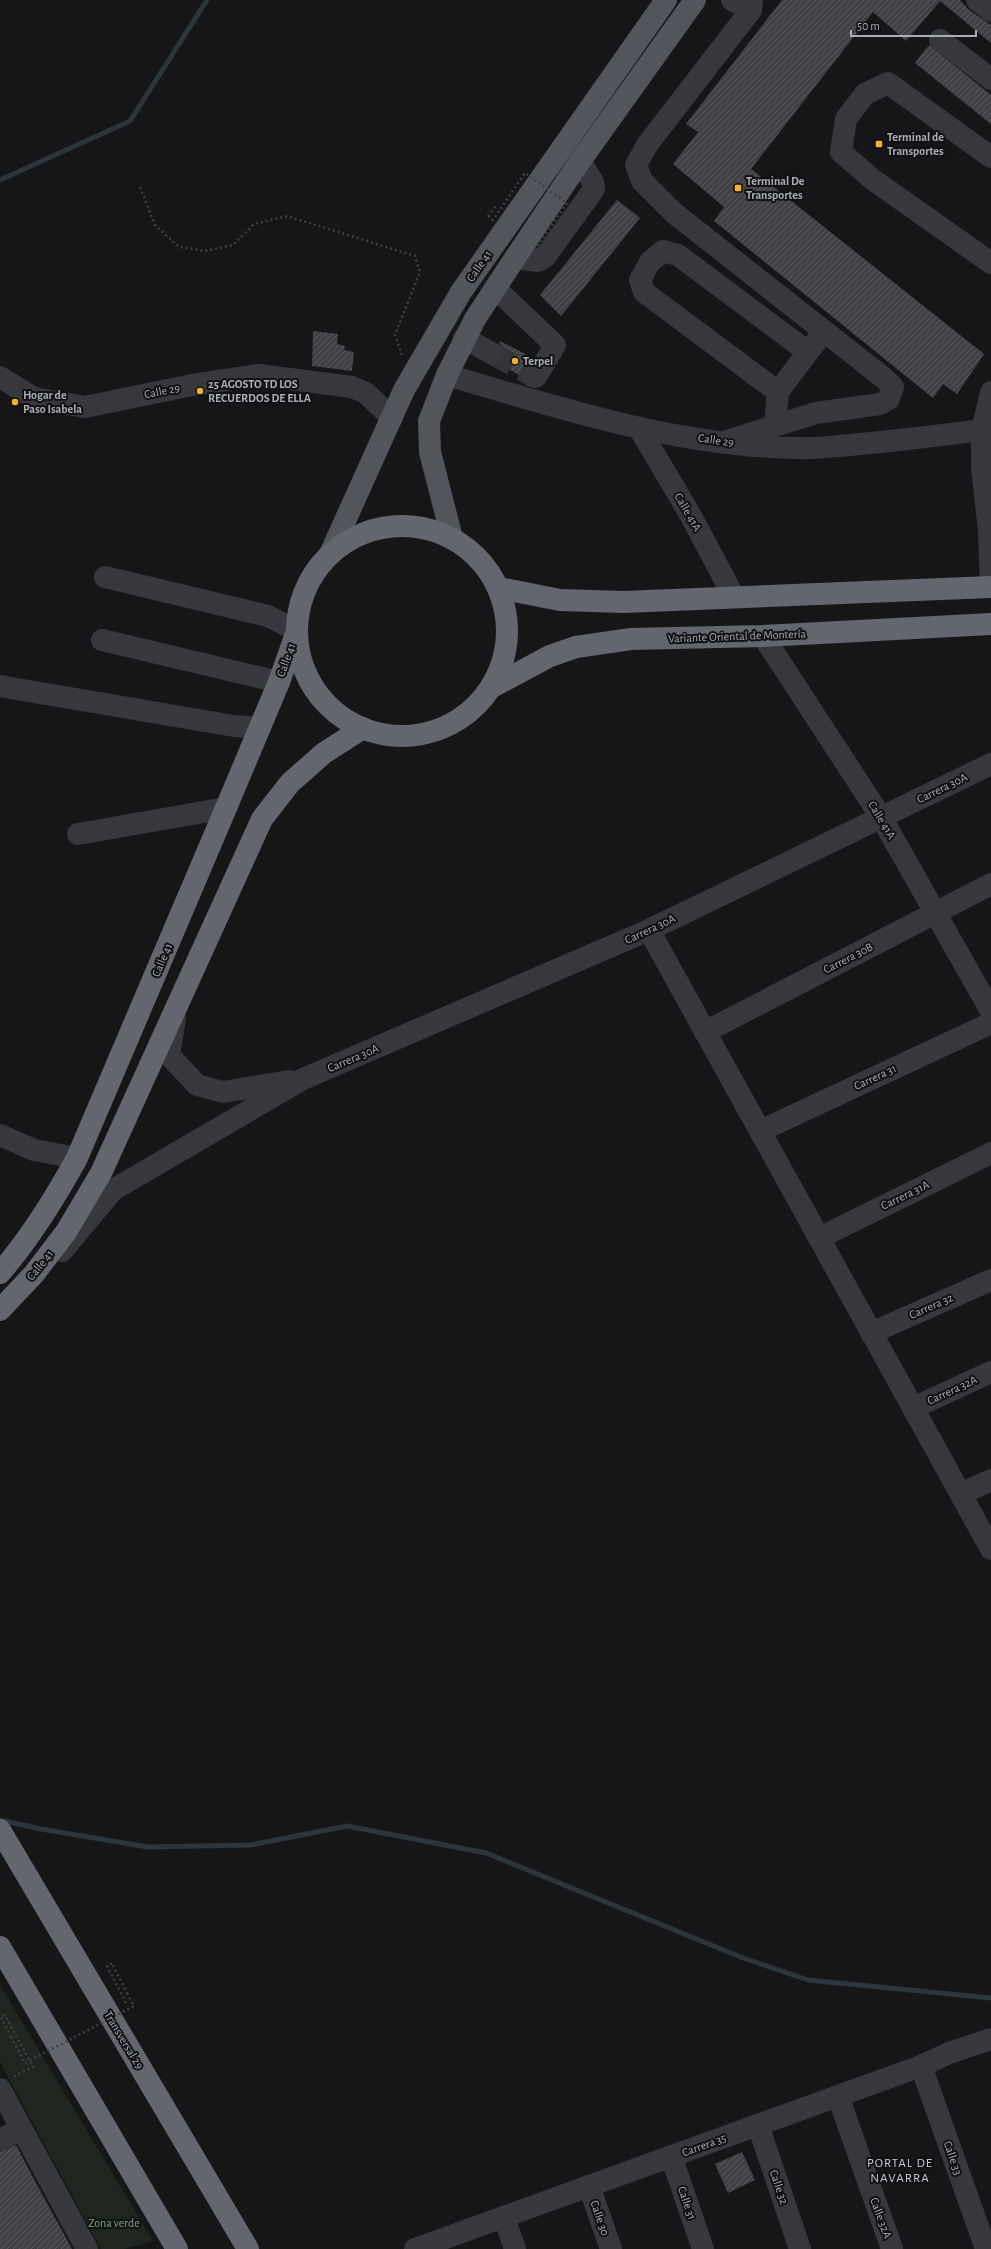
<svg xmlns="http://www.w3.org/2000/svg" width="991" height="2249" font-family="'Alegreya Sans',sans-serif">
<style>
.park{fill:#1e261f}
.lines{fill:none;stroke-linecap:round;stroke-linejoin:round}
.stream{stroke:#2c353c;stroke-width:5}
.building{fill:url(#building-hatch)}
.minor-tunnel{stroke:#333438;stroke-width:22;stroke-dasharray:22 11;stroke-linecap:butt}
.path{stroke:#3d3f44;stroke-width:2.5;stroke-dasharray:2 3;stroke-linecap:butt}
.minor{stroke:#37383d;stroke-width:22}
.major{stroke:#53555c;stroke-width:22}
.highway{stroke:#63666e;stroke-width:22}
.path-bridge{stroke:#3d3f44;stroke-width:2.5;stroke-dasharray:2 3;stroke-linecap:butt}
.poi-dot{fill:#f2b134;stroke:#111113;stroke-width:1.5}
.labels{text-anchor:middle;stroke-width:4;stroke-linejoin:round;paint-order:stroke}
.poi-label{font-size:12px;font-weight:bold;fill:#a8adb8;stroke:#111113;text-anchor:start}
.street-label{font-size:12px;fill:#a8adb8;stroke:#111113}
.park-label{font-size:12px;fill:#7fa381;stroke:#111113}
.neighbourhood-label{font-size:13px;letter-spacing:1px;fill:#c9ccd4;stroke:#111113}
</style>
<defs>
<pattern id="building-hatch" width="6" height="6" patternUnits="userSpaceOnUse"><rect width="6" height="6" fill="#404145"/><path d="M-1 1l2-2M0 6l6-6M5 7l2-2" fill="none" stroke="#595a5e"/></pattern>
</defs>
<rect width="100%" height="100%" fill="#161618"/>
<polygon class="park" points="0,1985 153,2241 125,2249 101,2249 0,2062"/>
<g class="lines">
<g class="stream">
<polyline points="0,180 130,121 207,0"/>
<polyline points="0,1820 41,1829 148,1847 251,1845 347,1826 486,1853 743,1958 808,1980 991,1998"/>
</g>
</g>
<g class="building">
<polygon points="782,0 960,0 969,10 991,25 991,43 940,1 906,41 873,12 751,169 984,354 957,394 943,384 933,398 714,221 724,207 673,164 698,132 686,124"/>
<polygon points="929,45 991,95 991,124 915,63"/>
<polygon points="617,200 640,218 561,316 540,295"/>
<polygon points="313,331 338,334 337,344 345,346 344,350 354,352 352,371 312,366"/>
<polygon points="500,341 533,358 524,367 521,376 500,364 505,354 504,348 499,343"/>
<polygon points="16,2145 36,2183 72,2249 0,2249 0,2152"/>
<polygon points="742,2152 755,2180 728,2193 715,2164"/>
</g>
<g class="lines">
<polyline class="minor-tunnel" points="493,354 533,376"/>
<g class="path">
<polyline points="140,187 155,225 179,247 205,251 233,245 254,224 287,216 415,256 420,272 395,335 402,355"/>
<polyline points="488,216 497,204"/>
<polyline points="126,2003 107,1966 112,1963 127,1993"/>
<polyline points="11,2037 1,2017 5,2015 33,2067 13,2077"/>
</g>
<g class="minor">
<polyline points="732,0 751,10"/>
<polyline points="977,0 991,11"/>
<polyline points="940,40 991,79"/>
<polyline points="991,157 888,83 865,94 846,119 841,152 872,179 991,263"/>
<polyline points="515,258 538,261 545,257 594,189 593,182 580,161"/>
<polyline points="495,288 555,345 536,377 533,376"/>
<polyline points="464,338 493,354"/>
<path d="M447,375C562,409 680,447 801,448C817,449 834,446 850,445C897,441 944,435 991,429"/>
<polyline points="0,377 34,398 85,407 192,385 259,375 352,387 366,393 392,418"/>
<polyline points="778,392 644,292 640,280 650,262 663,251 678,255 808,352 824,332"/>
<polyline points="775,425 778,392 808,352"/>
<polyline points="639,428 691,516 734,597"/>
<polyline points="724,442 816,413 880,404 889,399 893,387 885,379 674,213 642,181 636,165 647,145 751,10 752,0"/>
<polyline points="105,577 268,616 297,631"/>
<polyline points="991,587 989,531 982,467 982,431 991,392"/>
<polyline points="763,636 881,817 991,1011"/>
<polyline points="102,640 279,682"/>
<polyline points="0,686 234,726 259,728"/>
<polyline points="78,834 226,808"/>
<polyline points="649,930 991,1549"/>
<polyline points="175,1018 169,1055 197,1085 223,1092 290,1081"/>
<polyline points="705,1032 991,884"/>
<polyline points="760,1131 991,1023"/>
<polyline points="0,1135 34,1150 77,1158"/>
<polyline points="819,1238 991,1153"/>
<polyline points="62,1251 113,1190 303,1079 649,930 991,764"/>
<polyline points="871,1333 991,1280"/>
<polyline points="913,1408 991,1372"/>
<polyline points="961,1494 991,1480"/>
<polyline points="921,2066 986,2249"/>
<polyline points="0,2089 87,2249"/>
<polyline points="838,2096 892,2249"/>
<polyline points="758,2125 800,2249"/>
<polyline points="0,2140 21,2129"/>
<polyline points="671,2156 703,2249"/>
<polyline points="589,2186 611,2249"/>
<polyline points="504,2217 515,2249"/>
<polyline points="415,2249 921,2066 949,2053 991,2039"/>
</g>
<g class="major">
<polyline points="452,538 430,452 429,421 447,375 475,319 515,258 580,161 695,0"/>
<polyline points="330,554 404,390 461,292 666,0"/>
</g>
<g class="highway">
<circle cx="402" cy="631" r="105"/>
<polyline points="499,588 560,600 624,602 991,587"/>
<polyline points="492,687 550,656 576,647 631,639 763,636 991,624"/>
<path d="M0,1273C31,1237 54,1200 77,1158L226,808L279,682L297,631"/>
<polyline points="0,1310 34,1274 66,1232 101,1173 262,819 290,783 324,753 363,728"/>
<polyline points="0,1830 248,2249"/>
<polyline points="0,1947 177,2249"/>
</g>
<g class="path-bridge">
<polyline points="488,216 493,220 525,173 567,203 536,249 542,254"/>
<polyline points="11,2037 25,2063 134,2006 127,1993"/>
</g>
</g>
<g class="poi-dot">
<rect x="875" y="140" width="8" height="8" rx="2"/>
<rect x="734" y="184" width="8" height="8" rx="2"/>
<circle cx="515" cy="361" r="4"/>
<circle cx="200" cy="391" r="4"/>
<circle cx="15" cy="402" r="4"/>
</g>
<g class="labels">
<g class="poi-label">
<text x="887" y="141">Terminal de<tspan x="887" dy="14">Transportes</tspan></text>
<text x="746" y="185">Terminal De<tspan x="746" dy="14">Transportes</tspan></text>
<text x="523" y="365">Terpel</text>
<text x="208" y="388">25 AGOSTO TD LOS<tspan x="208" dy="14">RECUERDOS DE ELLA</tspan></text>
<text x="23" y="399">Hogar de<tspan x="23" dy="14">Paso Isabela</tspan></text>
</g>
<g class="street-label">
<text transform="translate(479 266) rotate(-55)" y="4">Calle 41</text>
<text transform="translate(162 391) rotate(-11)" y="4">Calle 29</text>
<text transform="translate(716 440) rotate(8)" y="4">Calle 29</text>
<text transform="translate(688 512) rotate(60)" y="4">Calle 41A</text>
<text transform="translate(737 636) rotate(-2)" y="4">Variante Oriental de Montería</text>
<text transform="translate(286 660) rotate(-70)" y="4">Calle 41</text>
<text transform="translate(942 788) rotate(-26)" y="4">Carrera 30A</text>
<text transform="translate(882 820) rotate(59)" y="4">Calle 41A</text>
<text transform="translate(650 929) rotate(-25)" y="4">Carrera 30A</text>
<text transform="translate(848 958) rotate(-27)" y="4">Carrera 30B</text>
<text transform="translate(162 960) rotate(-67)" y="4">Calle 41</text>
<text transform="translate(353 1058) rotate(-23)" y="4">Carrera 30A</text>
<text transform="translate(875 1077) rotate(-25)" y="4">Carrera 31</text>
<text transform="translate(905 1195) rotate(-26)" y="4">Carrera 31A</text>
<text transform="translate(40 1265) rotate(-51)" y="4">Calle 41</text>
<text transform="translate(931 1306) rotate(-24)" y="4">Carrera 32</text>
<text transform="translate(952 1390) rotate(-25)" y="4">Carrera 32A</text>
<text transform="translate(124 2040) rotate(59)" y="4">Transversal 29</text>
<text transform="translate(704 2145) rotate(-20)" y="4">Carrera 35</text>
<text transform="translate(953 2158) rotate(71)" y="4">Calle 33</text>
<text transform="translate(779 2187) rotate(71)" y="4">Calle 32</text>
<text transform="translate(687 2203) rotate(71)" y="4">Calle 31</text>
<text transform="translate(600 2218) rotate(71)" y="4">Calle 30</text>
<text transform="translate(881 2218) rotate(70)" y="4">Calle 32A</text>
</g>
<g class="park-label">
<text x="114" y="2227">Zona verde</text>
</g>
<g class="neighbourhood-label">
<text x="900" y="2167">PORTAL DE<tspan x="900" dy="15">NAVARRA</tspan></text>
</g>
</g>
<path d="M851 30v6h125v-6" fill="none" stroke="#a8adb8" stroke-width="2"/>
<text x="857" y="30" font-size="12" fill="#a8adb8" stroke="#111113" stroke-width="3" paint-order="stroke">50 m</text>
</svg>
